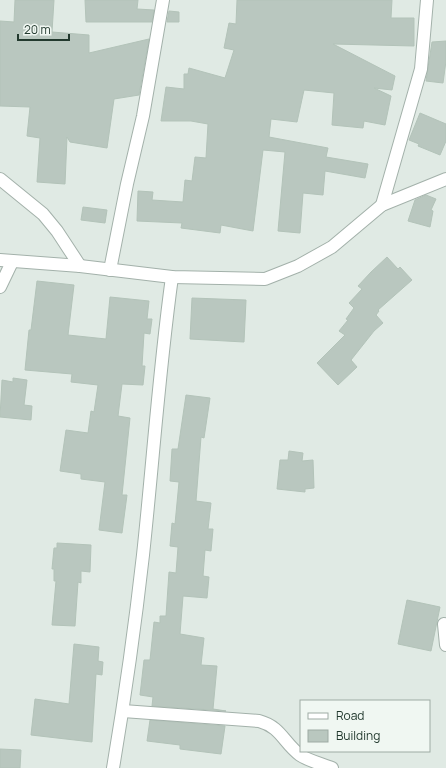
<svg xmlns="http://www.w3.org/2000/svg" width="446" height="768" font-family="Manrope,sans-serif">
<style>
.building{fill:#b9c7bf;stroke:#b3c3b9}
.lines{fill:none;stroke-linecap:round;stroke-linejoin:round}
.minor-casing{stroke:#a3b1aa;stroke-width:14}
.minor{stroke:#fff;stroke-width:12}
</style>
<rect width="100%" height="100%" fill="#e0eae4"/>
<g class="building">
<polygon points="15,0 54,0 52,32 89,35 89,53 149,39 139,95 114,99 107,148 70,142 67,137 65,184 37,182 40,138 27,136 30,107 0,106 0,21 14,22"/>
<polygon points="85,0 138,0 137,9 154,10 152,22 86,22"/>
<polygon points="237,0 392,0 391,18 414,18 414,46 333,44 395,76 392,90 374,88 391,96 385,125 364,121 363,128 332,125 334,93 304,90 297,122 271,119 269,137 328,148 326,157 368,164 365,178 325,171 323,195 303,193 300,233 278,231 285,152 263,150 253,231 221,225 220,233 181,228 182,223 137,221 138,191 153,192 152,200 183,202 185,180 192,181 195,157 206,158 208,124 191,121 161,121 166,87 184,89 184,74 188,74 189,68 225,78 234,50 224,48 229,23 236,24"/>
<polygon points="169,11 179,12 179,22 167,22"/>
<polygon points="446,41 446,61 443,83 426,81 432,42"/>
<polygon points="420,113 446,124 446,141 440,155 418,146 419,144 409,140"/>
<polygon points="426,195 436,199 431,210 433,211 430,227 408,221 415,200"/>
<polygon points="83,207 107,210 105,223 81,220"/>
<polygon points="387,257 398,269 400,267 412,280 378,310 379,311 376,315 383,323 374,331 351,360 357,367 338,385 317,363 345,335 339,331 348,320 346,319 354,308 349,303 362,289 358,286 371,272"/>
<polygon points="37,281 74,285 68,335 106,339 110,297 149,301 147,319 152,319 150,334 144,333 142,366 145,366 143,385 122,384 118,416 130,418 122,495 127,495 122,533 99,530 105,482 81,479 81,474 60,471 66,430 88,433 91,411 94,412 98,385 71,382 72,374 25,370 29,330 31,330"/>
<polygon points="192,298 246,300 244,342 190,339"/>
<polygon points="13,378 27,380 24,405 32,406 31,420 0,417 2,380 13,382"/>
<polygon points="186,395 210,398 204,438 201,437 196,501 211,503 208,529 213,529 211,551 205,550 203,576 209,577 207,598 183,596 180,634 204,638 201,665 217,666 213,709 226,711 152,706 153,697 140,695 144,660 150,660 154,622 160,623 160,616 166,616 169,572 176,573 178,547 170,546 172,523 175,524 179,482 170,481 172,449 178,449"/>
<polygon points="289,451 303,453 302,461 313,460 314,488 305,489 305,492 277,489 280,460 288,460"/>
<polygon points="57,543 91,545 90,572 81,571 81,583 78,582 75,626 52,625 56,581 54,581 54,569 52,569 54,548 57,548"/>
<polygon points="407,600 440,607 431,651 398,644"/>
<polygon points="74,644 99,647 98,661 103,662 102,675 96,674 92,742 31,735 35,699 69,704"/>
<polygon points="150,720 225,726 221,754 180,749 180,745 147,741"/>
<polygon points="0,749 21,750 20,768 0,768"/>
</g>
<g class="lines">
<defs>
<g id="minor">
<polyline points="0,179 43,214 57,231 80,266"/>
<polyline points="382,205 421,69 427,0"/>
<polyline points="0,260 80,266 172,277 265,279 298,266 332,247 382,205 446,179"/>
<polyline points="110,270 127,184 143,116 163,0"/>
<polyline points="0,287 12,262"/>
<polyline points="444,624 446,645"/>
<path d="M123,711L259,721C281,727 283,742 300,755C309,761 322,764 332,768"/>
<path d="M113,768C125,697 135,626 143,555C153,462 159,370 172,277"/>
</g>
</defs>
<use href="#minor" class="minor-casing"/>
<use href="#minor" class="minor"/>
</g>
<rect x="300" y="700" width="130" height="52" fill="#f0f7f2" stroke="#9eaba4"/>
<rect x="308" y="713" width="20" height="6" fill="#ffffff" stroke="#9eaba4"/>
<text x="336" y="720" font-size="12" fill="#22392e">Road</text>
<rect x="308" y="730" width="20" height="12" fill="#b9c7bf" stroke="#9eaba4"/>
<text x="336" y="740" font-size="12" fill="#22392e">Building</text>
<path d="M18 34v6h51v-6" fill="none" stroke="#22392e" stroke-width="2"/>
<text x="24" y="34" font-size="12" fill="#22392e" stroke="#f0f7f2" stroke-width="3" paint-order="stroke">20 m</text>
</svg>
